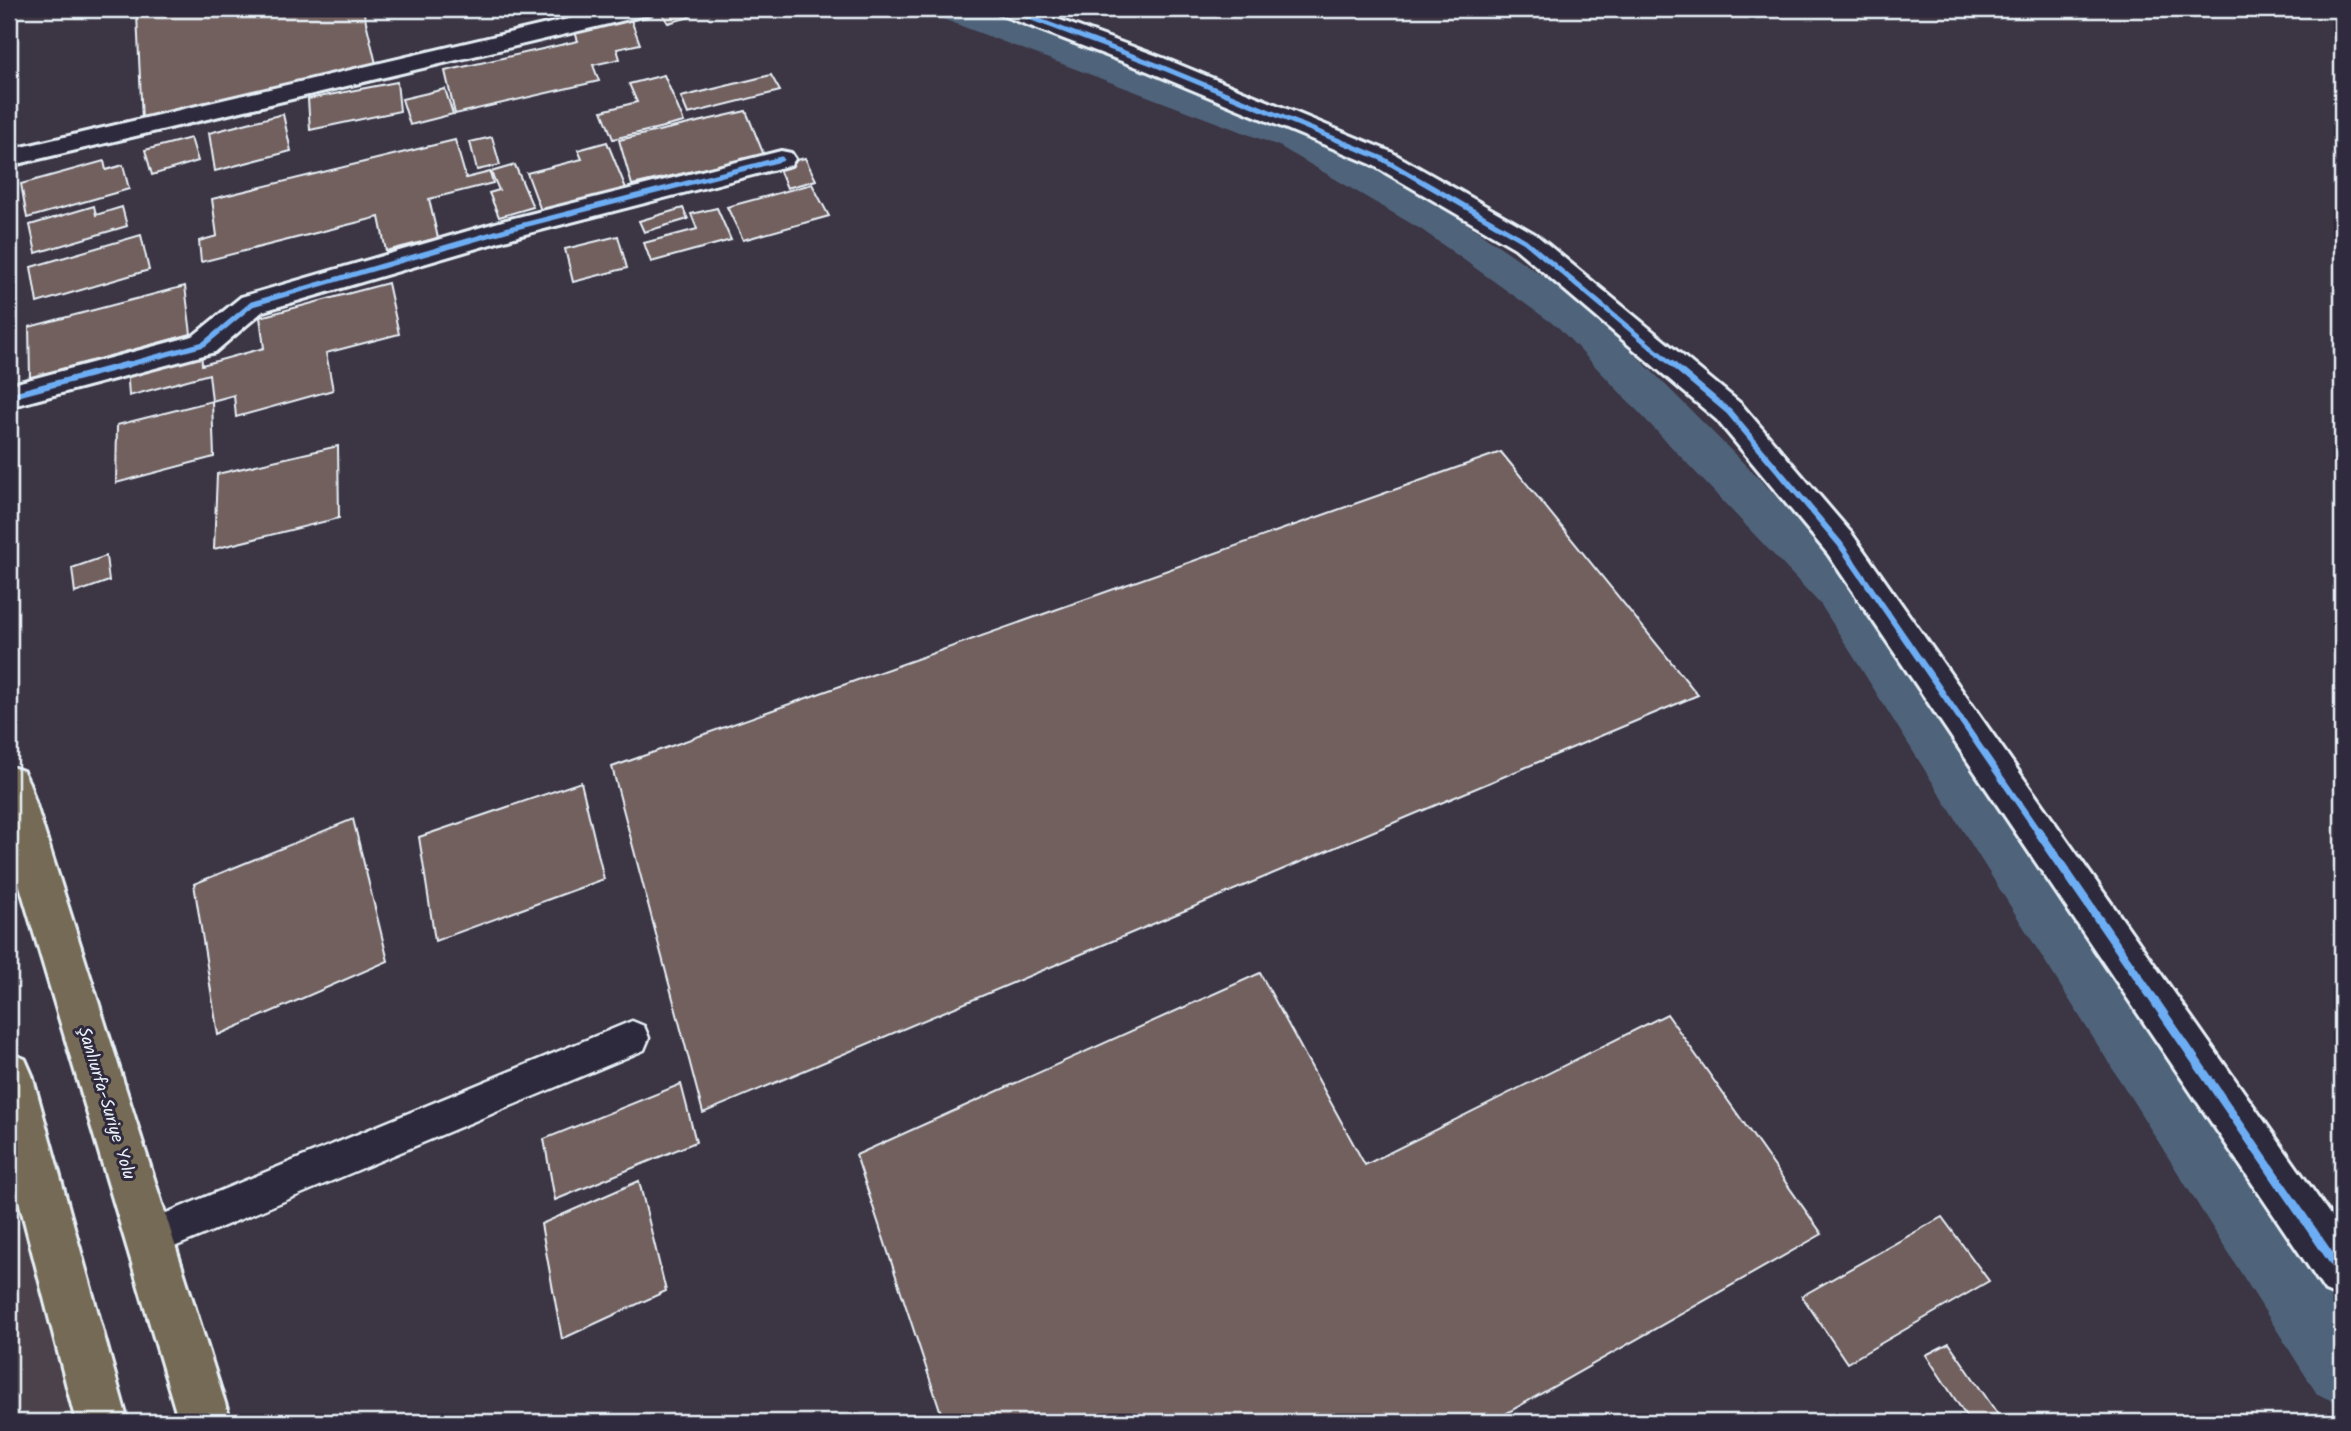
<svg xmlns="http://www.w3.org/2000/svg" width="2351" height="1431" font-family="Kalam,sans-serif">
<style>
.built{fill:#4c424c}
.lines{fill:none;stroke-linecap:round;stroke-linejoin:round}
.canal{fill:#4f647a;fill-rule:evenodd}
.building{fill:#72605f;stroke:#e8f1f8;stroke-width:2}
.lane-casing{stroke:#e8f1f8;stroke-width:5}
.street-casing{stroke:#e8f1f8;stroke-width:6}
.highway-casing{stroke:#e8f1f8;stroke-width:6}
.lane{fill:#2f2a3d;fill-rule:evenodd}
.street{fill:#2f2a3d;fill-rule:evenodd}
.highway{fill:#746b55;fill-rule:evenodd}
.cycleway-far2-casing{stroke:#2f2a3d;stroke-width:9}
.cycleway-far1-casing{stroke:#2f2a3d;stroke-width:10}
.cycleway-casing{stroke:#2f2a3d;stroke-width:13}
.cycleway-far2{stroke:#6dadf4;stroke-width:5}
.cycleway-far1{stroke:#6dadf4;stroke-width:6}
.cycleway{stroke:#6dadf4;stroke-width:9}
.labels{text-anchor:middle;stroke-width:6;stroke-linejoin:round;paint-order:stroke}
.street-label{font-size:18px;fill:#e8f1f8;stroke:#2f2a3d}
</style>
<rect width="100%" height="100%" fill="#3c3544"/>
<filter id="ink" filterUnits="userSpaceOnUse"><feTurbulence type="fractalNoise" baseFrequency=".0143" numOctaves="2"/><feDisplacementMap in="SourceGraphic" scale="14" xChannelSelector="R" yChannelSelector="G"/><feConvolveMatrix kernelMatrix="1 2 1 2 8 2 1 2 1" color-interpolation-filters="sRGB"/></filter>
<g filter="url(#ink)">
<polygon class="built" points="9,1100 91,1422 9,1422"/>
<g class="lines">
<polygon class="canal" points="930,9 979,9 1307,130 1450,212 1589,308 1857,577 2342,1306 2342,1405 2317,1394 1821,605 1559,328 1422,230 1279,146 935,16"/>
</g>
<g class="building">
<polygon points="166,9 363,9 377,68 142,121 137,15"/>
<polygon points="676,9 685,9 690,17 668,23 662,13"/>
<polygon points="631,20 640,44 617,49 620,59 593,65 599,81 455,114 445,71 578,41 575,32"/>
<polygon points="664,75 684,122 613,139 602,111 637,102 629,84"/>
<polygon points="771,75 780,91 688,114 681,97"/>
<polygon points="397,82 400,111 310,130 308,99"/>
<polygon points="445,89 453,114 410,125 402,99"/>
<polygon points="746,111 764,155 632,185 619,140"/>
<polygon points="283,114 291,151 215,171 209,133"/>
<polygon points="492,137 500,165 477,170 470,142"/>
<polygon points="191,138 198,161 152,175 145,150"/>
<polygon points="455,140 466,178 490,172 493,183 429,199 438,238 386,251 379,217 201,262 199,241 217,236 212,199"/>
<polygon points="607,142 628,193 543,216 527,173 582,159 578,150"/>
<polygon points="805,158 816,180 787,188 777,165"/>
<polygon points="104,161 106,170 123,165 129,189 27,218 21,184"/>
<polygon points="515,165 533,207 499,217 489,193 499,190 491,172"/>
<polygon points="812,184 829,216 743,240 727,207"/>
<polygon points="94,206 96,215 122,207 127,226 36,253 30,225"/>
<polygon points="683,208 688,219 644,232 639,221"/>
<polygon points="717,208 731,240 651,262 644,243 697,229 691,214"/>
<polygon points="141,235 149,270 37,303 31,267"/>
<polygon points="618,236 627,268 573,282 565,249"/>
<polygon points="388,283 399,334 326,353 333,390 236,417 234,395 212,401 209,374 129,396 127,367 201,347 202,365 264,348 260,317"/>
<polygon points="185,286 191,334 30,378 29,327"/>
<polygon points="212,401 214,457 116,483 117,425"/>
<polygon points="338,446 339,518 214,549 217,474"/>
<polygon points="1501,452 1698,695 703,1113 612,767"/>
<polygon points="106,556 109,581 75,593 72,568"/>
<polygon points="581,782 604,879 435,941 419,837"/>
<polygon points="353,819 388,961 218,1035 194,884"/>
<polygon points="1260,973 1365,1165 1667,1014 1822,1234 1491,1422 944,1422 856,1155"/>
<polygon points="681,1084 696,1142 555,1200 544,1139"/>
<polygon points="639,1181 666,1291 562,1339 541,1224"/>
<polygon points="1942,1217 1989,1281 1847,1363 1802,1296"/>
<polygon points="1949,1343 2003,1422 1970,1422 1926,1355"/>
</g>
<g class="lines">
<defs>
<polygon id="lane" points="632,1021 644,1026 649,1038 644,1050 148,1258 135,1252 129,1239 135,1226"/>
<g id="street">
<polygon points="611,9 654,9 651,14 642,16 9,166 9,150"/>
<polygon points="996,9 1030,9 1163,58 1391,152 1535,234 1741,404 1852,534 2342,1232 2342,1298 2325,1291 1828,554 1717,420 1515,248 1371,164 1145,70 999,14"/>
<polygon points="781,151 791,153 795,159 791,165 525,234 263,311 215,352 9,407 9,385 193,336 241,297 506,220"/>
</g>
<g id="highway">
<polygon points="9,766 23,771 29,783 231,1422 179,1422 9,849"/>
<polygon points="9,1053 25,1059 32,1075 128,1422 76,1422 9,1162"/>
</g>
</defs>
<use href="#lane" class="lane-casing"/>
<use href="#street" class="street-casing"/>
<use href="#highway" class="highway-casing"/>
<use href="#lane" class="lane"/>
<use href="#street" class="street"/>
<use href="#highway" class="highway"/>
<defs>
<g id="cycleway-far2">
<polyline points="1008,9 1154,64 1381,158 1525,241 1674,366"/>
<polyline points="123,366 204,344 252,304 516,227 781,159"/>
</g>
<g id="cycleway-far1">
<polyline points="1672,364 1729,412 1840,544 2039,833"/>
<polyline points="9,396 129,364"/>
</g>
<polyline id="cycleway" points="2038,831 2342,1274"/>
</defs>
<use href="#cycleway-far2" class="cycleway-far2-casing"/>
<use href="#cycleway-far1" class="cycleway-far1-casing"/>
<use href="#cycleway" class="cycleway-casing"/>
<use href="#cycleway-far2" class="cycleway-far2"/>
<use href="#cycleway-far1" class="cycleway-far1"/>
<use href="#cycleway" class="cycleway"/>
</g>
</g>
<g class="labels">
<g class="street-label">
<text transform="translate(107 1103) rotate(73)" y="6">Şanlıurfa-Suriye Yolu</text>
</g>
</g>
<rect width="2351" height="1431" fill="none" stroke="#2f2a3d" stroke-width="35"/>
<rect x="18" y="18" width="2316" height="1396" fill="none" stroke="#e8f1f8" stroke-width="2.5" filter="url(#ink)"/>
</svg>
